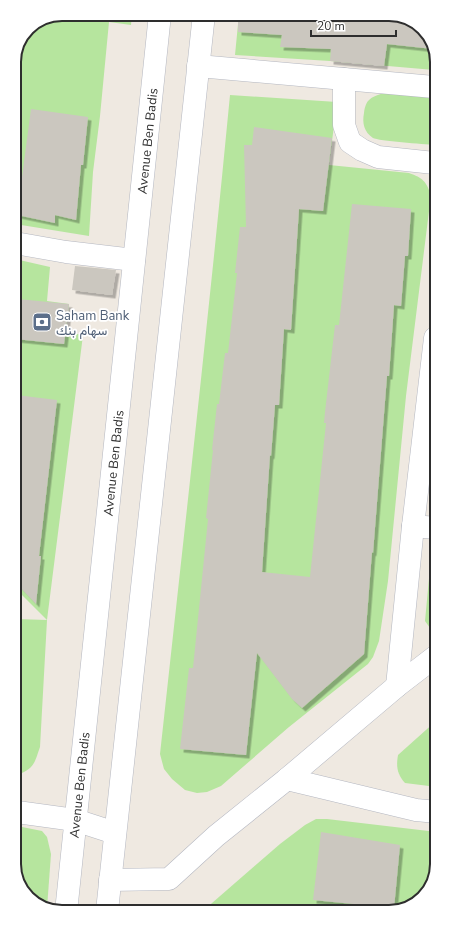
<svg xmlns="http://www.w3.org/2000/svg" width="451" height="926" font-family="'Nunito Sans',Vazirmatn,sans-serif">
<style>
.green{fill:#b6e59e}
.building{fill:#cbc7bf;filter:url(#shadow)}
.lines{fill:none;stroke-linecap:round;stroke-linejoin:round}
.street-casing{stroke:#b4b7c1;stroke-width:23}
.secondary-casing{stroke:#b4b7c1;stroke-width:23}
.street{stroke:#fff;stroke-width:22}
.secondary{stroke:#fff;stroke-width:22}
.labels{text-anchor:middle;stroke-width:3.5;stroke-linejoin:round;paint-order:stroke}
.street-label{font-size:13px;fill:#2e2e2e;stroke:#fff}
.service-label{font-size:13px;fill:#4e5e75;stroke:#fff;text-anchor:start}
.rim{fill:none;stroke:#2e2e2e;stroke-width:2}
</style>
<defs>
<filter id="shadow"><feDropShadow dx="3.5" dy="3.5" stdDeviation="0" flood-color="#0004"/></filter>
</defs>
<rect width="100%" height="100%" fill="#efe9e1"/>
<g class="green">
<polygon points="62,14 132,14 131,25 109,22 100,116 93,172 89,236 15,224 14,59 28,28"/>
<polygon points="239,14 392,14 418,24 433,44 434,70 330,61 235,55"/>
<path d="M383,93L434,98V145C425,144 378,141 373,138C364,132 362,123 364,113C366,99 370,98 383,93Z"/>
<path d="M230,95L337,102L329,165L409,173C423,178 426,181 431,195L406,396L388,581L379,641L373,657L368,664L289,727L221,786L207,792L197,793L185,790L172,779L164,769L160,754C184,534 209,315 230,95Z"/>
<path d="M15,259L50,267L47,301L69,304L66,332L83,335L47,620L40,747C34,764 35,767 18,775H17L16,619L47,620L16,589Z"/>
<polygon points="436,548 436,630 430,628 425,621 430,568 433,550"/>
<path d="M436,721L437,787L405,783C397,774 396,766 398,755Z"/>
<polygon points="316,819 327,819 437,832 437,864 429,891 407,908 204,910 280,844 305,825"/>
<polygon points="17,826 42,831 47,837 51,854 47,908 33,902 18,882"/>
</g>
<g class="building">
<polygon points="238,14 392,14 418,24 433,44 433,49 387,44 384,66 330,61 331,49 280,47 282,35 238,32"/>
<polygon points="31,109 88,117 83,165 81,165 76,220 55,215 55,223 17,215"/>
<polygon points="254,127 332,138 323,211 299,209 291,330 284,329 279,405 275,405 271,456 270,455 262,572 310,577 326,423 324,423 325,412 335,325 339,325 352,204 411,209 408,256 405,256 401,306 394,305 389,376 387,376 373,553 372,552 364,654 302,708 292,699 257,653 246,755 180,749 189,668 193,668 208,519 206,518 213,450 212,450 217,404 219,404 225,353 228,353 237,273 235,273 240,227 246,227 244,145 252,145"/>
<polygon points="75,266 116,270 112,295 72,290"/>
<polygon points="18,299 69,304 64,344 15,339 15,330"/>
<polygon points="16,395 57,400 39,556 41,556 36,604 16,583"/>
<polygon points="321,832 400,845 394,908 313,900"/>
</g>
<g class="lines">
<defs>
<g id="street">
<polyline points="198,66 434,87"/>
<polyline points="344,79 344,125 350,142 362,150 378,157 434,163"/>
<polyline points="15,243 66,252 134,260"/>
<polyline points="413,526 436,528"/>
<polyline points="397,686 413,526 435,338"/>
<polyline points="287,779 416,810 437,812"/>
<polyline points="17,812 75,820 115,833"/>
<polyline points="110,880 169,879 216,836 287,779 397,686 436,656"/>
</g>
<g id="secondary">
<polyline points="107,911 204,14"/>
<polyline points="66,912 160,14"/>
</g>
</defs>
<use href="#street" class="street-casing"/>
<use href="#secondary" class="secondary-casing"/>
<use href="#street" class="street"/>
<use href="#secondary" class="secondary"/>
</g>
<defs>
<symbol id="bank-square" viewBox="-11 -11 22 22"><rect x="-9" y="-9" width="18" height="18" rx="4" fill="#5c6f8a" stroke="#fff"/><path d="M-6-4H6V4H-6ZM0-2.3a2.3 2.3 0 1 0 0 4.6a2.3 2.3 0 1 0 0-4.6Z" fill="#fff"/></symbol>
</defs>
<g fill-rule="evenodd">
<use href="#bank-square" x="31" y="311" width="22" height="22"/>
</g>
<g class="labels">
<g class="street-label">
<text transform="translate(147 141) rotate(-84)" y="5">Avenue Ben Badis</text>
<text transform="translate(113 463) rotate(-84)" y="5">Avenue Ben Badis</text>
<text transform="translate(79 785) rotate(-84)" y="5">Avenue Ben Badis</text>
</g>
<g class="service-label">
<text x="56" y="320">Saham Bank<tspan x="56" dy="15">سهام بنك</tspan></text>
</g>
</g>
<path d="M0 0H451V926H0ZM62 21H389A41 41 0 0 1 430 62V864A41 41 0 0 1 389 905H62A41 41 0 0 1 21 864V62A41 41 0 0 1 62 21Z" fill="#fff" fill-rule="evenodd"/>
<path class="rim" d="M62 21H389A41 41 0 0 1 430 62V864A41 41 0 0 1 389 905H62A41 41 0 0 1 21 864V62A41 41 0 0 1 62 21Z"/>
<path d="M311 30v6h85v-6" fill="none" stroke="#2e2e2e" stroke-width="2"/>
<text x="317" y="30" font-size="12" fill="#2e2e2e" stroke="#ffffff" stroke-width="3" paint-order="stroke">20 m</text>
</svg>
